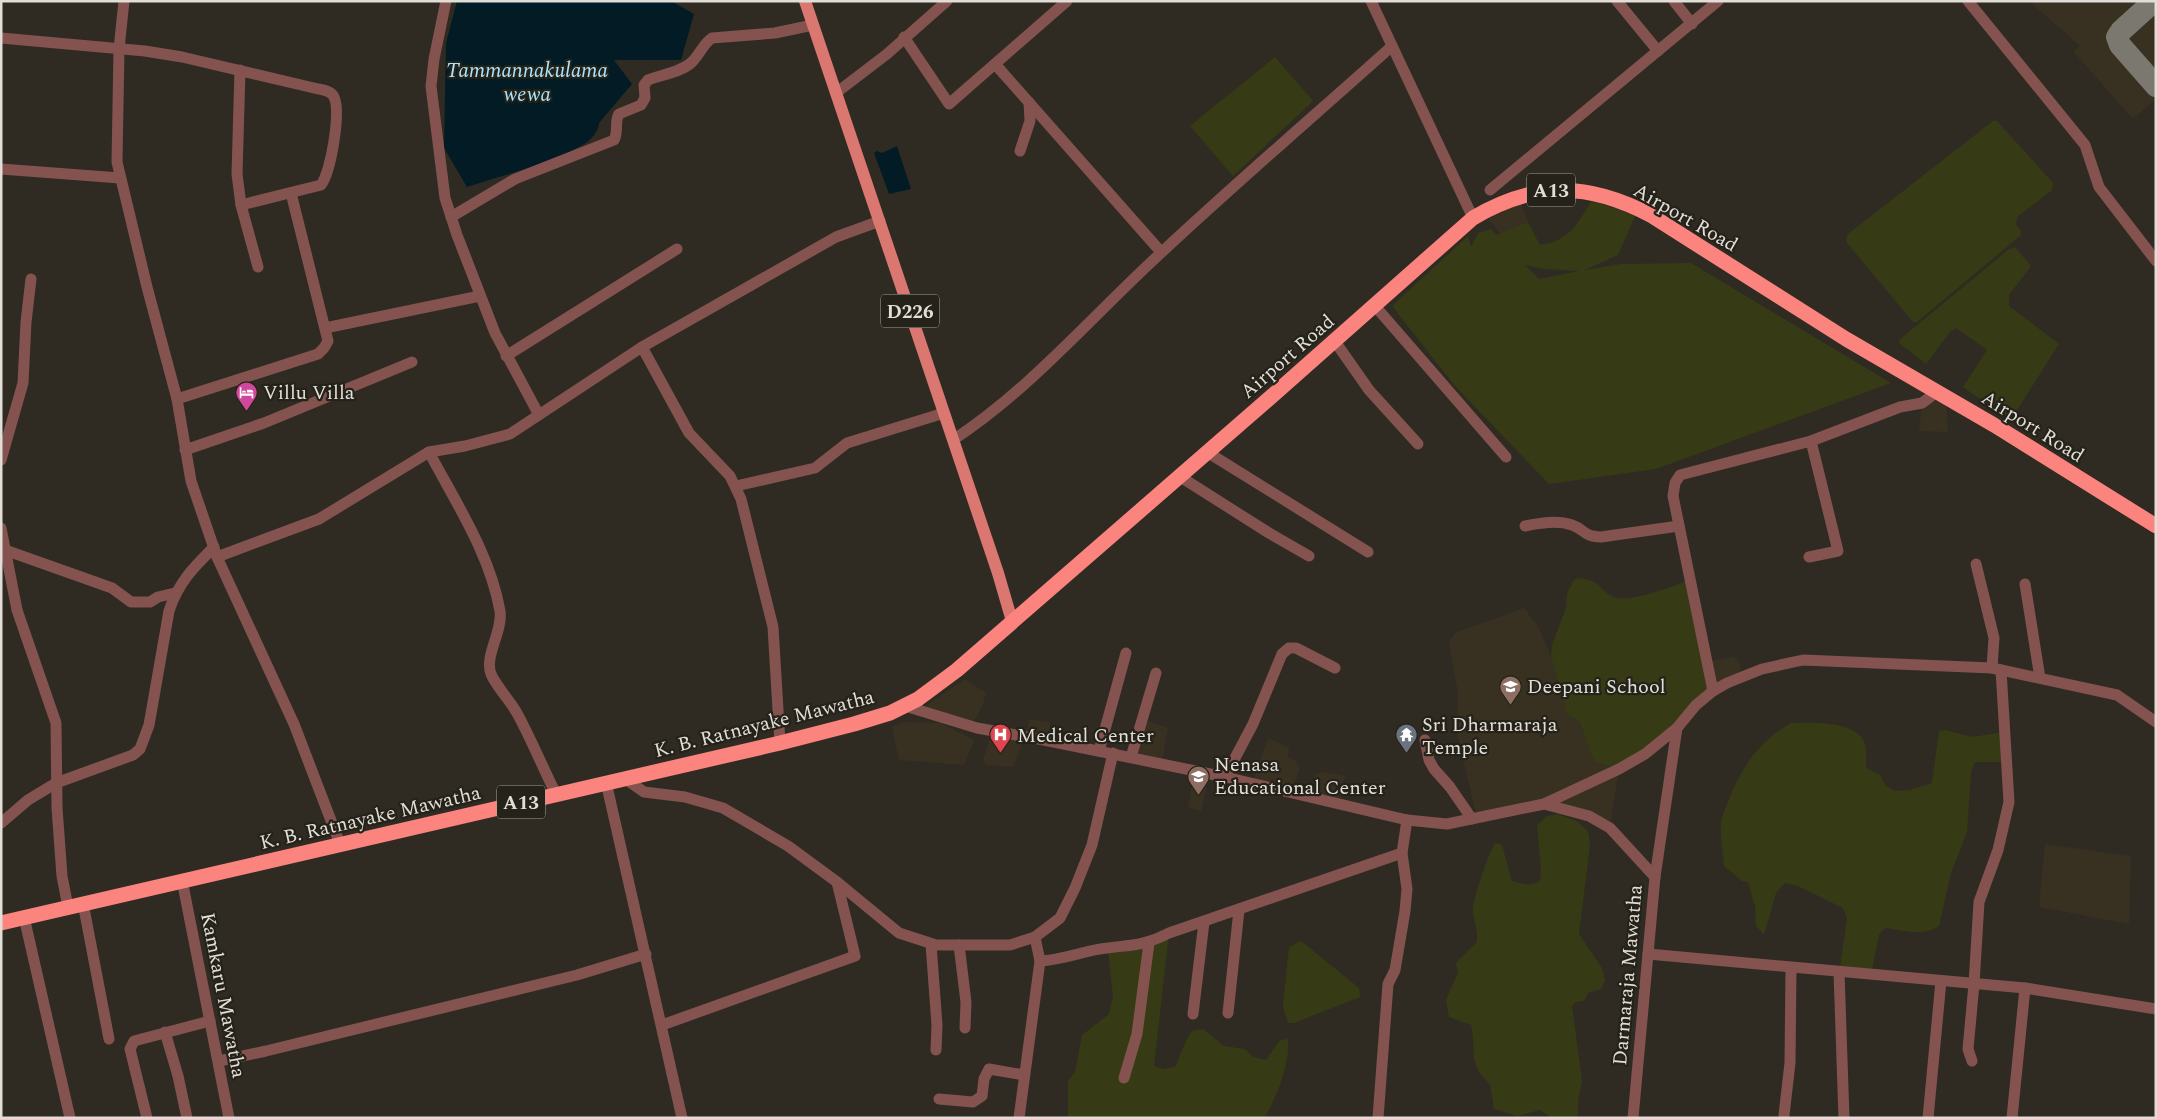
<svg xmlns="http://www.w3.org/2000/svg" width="2157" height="1119" font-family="Spectral,serif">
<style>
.built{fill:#383122}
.green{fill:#363b15;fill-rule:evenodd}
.water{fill:#031b24}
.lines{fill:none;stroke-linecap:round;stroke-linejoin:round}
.taxiway{stroke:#7b7870;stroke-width:22}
.minor{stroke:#84534f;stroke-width:11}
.major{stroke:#da7771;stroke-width:12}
.highway{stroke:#fc847e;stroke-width:15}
.labels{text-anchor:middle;stroke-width:4.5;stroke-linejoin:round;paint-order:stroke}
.shield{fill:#252219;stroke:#a9a69f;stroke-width:1}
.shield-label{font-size:19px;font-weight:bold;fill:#e1ded8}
.street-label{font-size:20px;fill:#e1ded8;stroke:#252219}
.poi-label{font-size:20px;fill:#e1ded8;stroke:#252219;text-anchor:start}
.water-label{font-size:21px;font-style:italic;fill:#a8e5fe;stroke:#252219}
</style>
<rect width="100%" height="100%" fill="#2f2b22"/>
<g class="built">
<polygon points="2029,1 2145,1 2156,14 2156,99 2133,119 2073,51 2080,46"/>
<polygon points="1520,202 1528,222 1501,234 1488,219"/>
<polygon points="1946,401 1948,432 1919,431 1922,403"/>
<polygon points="1524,608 1539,628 1551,657 1568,716 1577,719 1580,723 1594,761 1619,769 1610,828 1544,804 1477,819 1457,732 1458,693 1449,642 1455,633"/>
<polygon points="1733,657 1739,662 1743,676 1713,691 1708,662"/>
<polygon points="965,679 986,693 983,704 974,722 923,708"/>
<polygon points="1030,719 1050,722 1050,730 1044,740 1025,737 1013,767 986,765 983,760 992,731 1025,736"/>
<polygon points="1146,720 1168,728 1162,764 1131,757"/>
<polygon points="904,722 940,723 974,740 964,765 899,760 892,727"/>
<polygon points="1268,738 1289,748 1288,757 1297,762 1300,768 1291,792 1252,783"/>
<polygon points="1321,772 1345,776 1339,804 1311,797 1315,775"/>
<polygon points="1194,773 1209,777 1201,811 1188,808"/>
<polygon points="2045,844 2131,856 2129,924 2039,907"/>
</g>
<g class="green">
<polygon points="1275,57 1313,101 1233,176 1190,126"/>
<polygon points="1993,121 1997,121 2053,183 2052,190 2017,217 2016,225 2021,231 2020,236 1917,322 1913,322 1847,243 1846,240 1848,234"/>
<path d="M1592,200L1635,216L1618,255L1585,270L1621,264L1691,263L1891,383L1656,469L1549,484L1455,386L1392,306L1468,236L1471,247L1478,233L1491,229L1496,235L1528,222L1540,245C1570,241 1577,224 1592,200ZM1525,265L1545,269L1579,271L1539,279Z"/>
<polygon points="2015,247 2031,266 2009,295 2009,306 2059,344 2012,418 2007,418 1963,387 1987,350 1956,328 1949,333 1926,364 1899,343 1899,340 2009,249"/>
<path d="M1578,578C1597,579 1598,587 1611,596C1626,605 1675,586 1691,579L1713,691L1619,769L1594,761L1580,723L1577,719L1568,716L1551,657L1552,645L1566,608L1567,594L1573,581Z"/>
<path d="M1791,723C1812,723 1852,720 1864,741C1867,748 1866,761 1866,768L1880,775L1885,785L1895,791L1910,790L1932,783L1939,731L1945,730L1972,737L2004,732L2006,762H1975L1971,772L1967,832L1951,873L1939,926C1925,937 1902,930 1885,928L1879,934L1872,970L1840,967L1847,918L1843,908L1798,886L1785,883L1776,893L1764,935L1756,926L1755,907L1748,882L1742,881L1724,866C1723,853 1720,838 1721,824C1721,817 1725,809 1728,802C1740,769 1760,740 1791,723Z"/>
<path d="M1557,814L1576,821L1588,831L1590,845L1579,934L1602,968L1605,980L1601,989L1588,993L1584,1001L1576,1002L1572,1006L1582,1080L1578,1101V1118H1549V1116L1540,1110L1517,1116L1494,1109L1490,1084C1467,1064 1477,1050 1471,1025L1449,1017L1446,1000L1458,973L1456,963L1477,942C1478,927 1473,922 1473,911C1472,901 1489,852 1495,843L1502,845L1512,881C1521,884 1532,887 1540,881L1541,868L1537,825L1547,816Z"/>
<path d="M1169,933L1154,1066L1163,1069L1175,1067C1181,1055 1184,1042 1192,1031L1203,1029L1224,1046L1245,1049L1253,1057L1266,1060L1280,1040L1288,1039C1290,1066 1277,1094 1265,1118H1068V1081L1075,1072L1082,1035L1109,1014L1113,997L1108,949Z"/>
<polygon points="1301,941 1359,988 1360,997 1294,1023 1288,1023 1283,1007 1289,947"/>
</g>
<g class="water">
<path d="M457,1H671L694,14L681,60H614L632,84L599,123C599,131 591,140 584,144C549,165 505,174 467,187L444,148L446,43Z"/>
<polygon points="897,146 911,189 889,194 874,153 877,151 882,153"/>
</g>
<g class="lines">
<polyline class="taxiway" points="2154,1 2121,31 2117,37 2120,45 2156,86"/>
<g class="minor">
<polyline points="124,1 119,49 117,162 147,287 177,399 191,481 217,557 294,724 340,844"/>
<polyline points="446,1 434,59 431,86 445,198 457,235 495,333 539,415"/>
<polyline points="1371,1 1473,218"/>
<polyline points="1617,1 1658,51"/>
<polyline points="1674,1 1692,24"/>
<polyline points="1968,1 2085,145 2099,187 2156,261"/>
<polyline points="904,37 949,104 1067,1"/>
<path d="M1,38L145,51L182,57L314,88C321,90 331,90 334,97C341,112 331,172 321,185L241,205"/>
<polyline points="995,64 1161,252"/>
<polyline points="240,70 237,174 241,205 258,267"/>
<polyline points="836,93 887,54 947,1"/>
<polyline points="1020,151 1030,121 1029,102"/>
<polyline points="1,169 120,178"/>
<polyline points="1490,190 1718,1"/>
<path d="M451,217L515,179L614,140C619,131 614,122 619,114L641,105L645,98L644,85L648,80C661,75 682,72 692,62C700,54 703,44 712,38L775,33L813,25"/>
<polyline points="1375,306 1506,457"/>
<polyline points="325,328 480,296"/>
<polyline points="1334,340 1369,390 1418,444"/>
<polyline points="642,347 689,433 730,476 741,499 773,627 780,743"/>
<polyline points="506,356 677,249"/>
<polyline points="177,399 318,354 324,348 328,341 291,193"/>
<path d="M953,440C1032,388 1093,315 1162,252C1237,182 1315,115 1391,47"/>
<polyline points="185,450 264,423 412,362"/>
<path d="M429,452C456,503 490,554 500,611C503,631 484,656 491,674C497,688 511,701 518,715C532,741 543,768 556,794"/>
<polyline points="1207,452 1368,552"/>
<polyline points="1,460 23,383 26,322 31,279"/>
<polyline points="1179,476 1269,533 1309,556"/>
<polyline points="736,486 815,468 847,443 944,413"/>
<path d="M1525,526C1540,523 1557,520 1572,525C1586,530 1582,536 1601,537L1679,526"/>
<polyline points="1,528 17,610 56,723 57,808 62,876 68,907"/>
<polyline points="5,550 112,588 131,602 150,602 158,597 175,593"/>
<polyline points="217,557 319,519 429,452 465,446 510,434 642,347 836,237 880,221"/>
<polyline points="1809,557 1838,551 1811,441"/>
<polyline points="1976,564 1994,638 1992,668"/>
<polyline points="2025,584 2040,678"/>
<polyline points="1713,691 1673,496 1675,483 1680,475 1811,441 1900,407 1922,403 1937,392"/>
<polyline points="905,706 977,728 1044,740 1225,777 1407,820 1447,824 1544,804 1589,816 1610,828 1655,877 1633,1118"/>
<polyline points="1425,740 1429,760 1434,769 1450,787 1472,819"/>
<polyline points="1099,751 1126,653"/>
<polyline points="1131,757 1156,673"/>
<polyline points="1225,777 1253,724 1282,654 1289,648 1296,648 1335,668"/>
<polyline points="624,778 644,792 685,797 723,808 788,846 837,882 899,933 936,945 1010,945 1035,937 1060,918 1075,888 1092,845 1113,753"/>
<polyline points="606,782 682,1118"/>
<polyline points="1544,804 1619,769 1645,754 1677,728"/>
<path d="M1,823L28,800L56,783L133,755L140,749L149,725L169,611C178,583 193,568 214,547"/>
<polyline points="1655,877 1677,728 1696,705 1713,691 1727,683 1762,669 1803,660 1992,668 2117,695 2156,722"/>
<polyline points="182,880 229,1118"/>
<polyline points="83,903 109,1039"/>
<polyline points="24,917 70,1118"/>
<polyline points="931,944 937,1025 936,1050"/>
<polyline points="959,945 966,1002 965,1028"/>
<polyline points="1648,954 2025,988 2156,1009"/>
<path d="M1040,961C1058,960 1073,955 1090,951C1121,944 1139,949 1169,933L1402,853L1407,820"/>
<polyline points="1839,972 1844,1118"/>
<polyline points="1228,1013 1239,910"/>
<polyline points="1193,1014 1204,922"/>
<polyline points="662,1025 855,956 837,882"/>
<polyline points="165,1032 178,1076 187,1118"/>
<polyline points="219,1061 266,1051 577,975 646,954"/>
<polyline points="1972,1061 1968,1049 1974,984 1979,902 1998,850 2009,802 2001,670"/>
<polyline points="1124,1078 1137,1034 1149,943"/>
<polyline points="939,1099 973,1102 982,1096 984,1079 989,1069 1024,1075"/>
<polyline points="1784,1115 1790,1063 1791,968"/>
<polyline points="147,1118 130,1049 134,1041 210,1021"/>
<polyline points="1019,1118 1040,961 1035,937"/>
<polyline points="1378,1118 1388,984 1395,970 1405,911 1407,889 1402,853"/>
<polyline points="1928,1118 1941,981"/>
<polyline points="2012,1118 2025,988"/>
</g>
<polyline class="major" points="805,1 998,573 1012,621"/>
<path class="highway" d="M1,923L780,743L854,724L890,713L918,699L957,670L1272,396L1473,218C1536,181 1588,182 1652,216L1846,339L1994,425L2156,526"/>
</g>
<defs>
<symbol id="hotel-pin" viewBox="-11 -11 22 30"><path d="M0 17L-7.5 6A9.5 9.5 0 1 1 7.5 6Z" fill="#d1479c" stroke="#252219"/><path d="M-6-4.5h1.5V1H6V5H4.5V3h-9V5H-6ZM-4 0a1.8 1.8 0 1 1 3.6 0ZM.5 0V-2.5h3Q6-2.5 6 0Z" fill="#fff"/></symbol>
<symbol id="school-pin" viewBox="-11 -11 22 30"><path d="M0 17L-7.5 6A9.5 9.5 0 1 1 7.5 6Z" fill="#8d6e63" stroke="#252219"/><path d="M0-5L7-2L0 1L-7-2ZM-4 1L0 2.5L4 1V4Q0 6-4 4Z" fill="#fff"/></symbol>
<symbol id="hospital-pin" viewBox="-11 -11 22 30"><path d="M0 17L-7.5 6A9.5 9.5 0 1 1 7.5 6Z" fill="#e0444e" stroke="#252219"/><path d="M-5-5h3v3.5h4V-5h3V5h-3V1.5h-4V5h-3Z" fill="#fff"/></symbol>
<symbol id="temple-pin" viewBox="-11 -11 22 30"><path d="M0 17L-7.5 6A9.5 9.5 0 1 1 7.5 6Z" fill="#6b7280" stroke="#252219"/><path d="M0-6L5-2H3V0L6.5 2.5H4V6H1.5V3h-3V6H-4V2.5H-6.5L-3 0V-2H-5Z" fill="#fff"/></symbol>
<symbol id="university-pin" viewBox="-11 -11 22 30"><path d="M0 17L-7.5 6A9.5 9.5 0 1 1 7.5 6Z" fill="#8d6e63" stroke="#252219"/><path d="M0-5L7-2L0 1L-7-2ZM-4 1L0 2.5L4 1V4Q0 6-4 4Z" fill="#fff"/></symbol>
</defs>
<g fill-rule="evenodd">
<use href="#hotel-pin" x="234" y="380" width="25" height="34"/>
<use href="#school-pin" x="1498" y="674" width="25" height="34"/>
<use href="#hospital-pin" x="988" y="722" width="25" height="34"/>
<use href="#temple-pin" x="1394" y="722" width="25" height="34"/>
<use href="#university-pin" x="1186" y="764" width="25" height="34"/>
</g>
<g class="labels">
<g class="shield">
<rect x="1527" y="173.5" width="48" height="33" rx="4"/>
<rect x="881" y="294.5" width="58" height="33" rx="4"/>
<rect x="497" y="785.5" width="48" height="33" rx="4"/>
</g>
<g class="shield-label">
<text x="1551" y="197">A13</text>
<text x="910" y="318">D226</text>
<text x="521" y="809">A13</text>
</g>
<g class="street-label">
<text transform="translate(1686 217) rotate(30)" y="7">Airport Road</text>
<text transform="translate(1287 356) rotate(-41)" y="7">Airport Road</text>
<text transform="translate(2033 426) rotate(32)" y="7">Airport Road</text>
<text transform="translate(764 723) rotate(-14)" y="7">K. B. Ratnayake Mawatha</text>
<text transform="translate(370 817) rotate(-13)" y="7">K. B. Ratnayake Mawatha</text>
<text transform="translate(1627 975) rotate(-85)" y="7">Darmaraja Mawatha</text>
<text transform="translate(224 995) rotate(79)" y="7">Kamkaru Mawatha</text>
</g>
<g class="poi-label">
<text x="263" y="399">Villu Villa</text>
<text x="1527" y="693">Deepani School</text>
<text x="1422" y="731">Sri Dharmaraja<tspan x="1422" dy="23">Temple</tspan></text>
<text x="1017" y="742">Medical Center</text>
<text x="1214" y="771">Nenasa<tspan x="1214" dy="23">Educational Center</tspan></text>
</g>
<g class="water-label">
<text x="527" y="77">Tammannakulama<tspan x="527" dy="24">wewa</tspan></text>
</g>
</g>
<rect width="2157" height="1119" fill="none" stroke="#e1ded8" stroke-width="5"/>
</svg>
